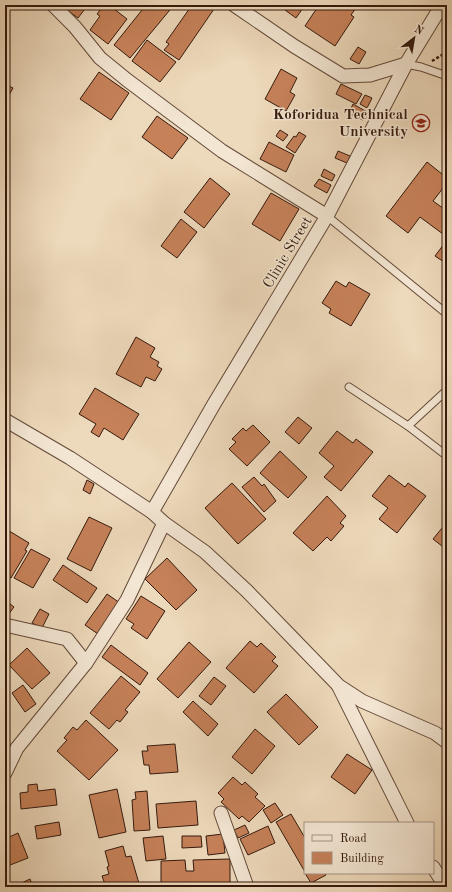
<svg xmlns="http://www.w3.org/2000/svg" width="452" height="892" font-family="'Old Standard TT',serif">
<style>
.building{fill:#c68159;stroke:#35190d}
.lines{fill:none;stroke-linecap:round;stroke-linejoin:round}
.lane-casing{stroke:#634938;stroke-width:9}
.street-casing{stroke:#634938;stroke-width:15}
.path{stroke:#35190d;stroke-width:2.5;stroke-dasharray:3 2;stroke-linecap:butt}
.lane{stroke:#f3e6d3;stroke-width:7}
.street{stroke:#f3e6d3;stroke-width:13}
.labels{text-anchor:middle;stroke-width:3;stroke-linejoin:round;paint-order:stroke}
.poi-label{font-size:15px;font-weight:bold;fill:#35190d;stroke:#f3e6d3;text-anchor:end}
.street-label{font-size:15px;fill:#35190d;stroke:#f3e6d3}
</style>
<rect width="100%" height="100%" fill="#edd9bb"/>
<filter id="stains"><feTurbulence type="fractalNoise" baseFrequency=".005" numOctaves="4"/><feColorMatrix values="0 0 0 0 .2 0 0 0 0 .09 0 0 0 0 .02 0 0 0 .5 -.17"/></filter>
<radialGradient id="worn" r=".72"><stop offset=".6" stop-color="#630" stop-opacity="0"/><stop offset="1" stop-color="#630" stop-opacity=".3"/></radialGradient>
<g class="building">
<polygon points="65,5 88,5 78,18 63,7"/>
<polygon points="104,5 109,5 127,19 108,44 90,30 100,16 97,14"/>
<polygon points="146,5 174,5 130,58 114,45"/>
<polygon points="192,5 209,5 214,9 179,60 164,50 169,44 166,42"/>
<polygon points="288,5 305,5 296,18 285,10"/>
<polygon points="319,5 358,5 351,15 354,17 335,46 305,26"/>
<polygon points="147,40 176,62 160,82 132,61"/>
<polygon points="358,47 366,52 359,64 350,59"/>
<polygon points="281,69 297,78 290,92 295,95 286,111 265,99"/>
<polygon points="99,72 129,93 111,120 80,99"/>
<polygon points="5,84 13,88 5,102"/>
<polygon points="341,84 362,94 356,104 336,94"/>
<polygon points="365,95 372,98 367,108 360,104"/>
<polygon points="353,104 367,112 363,120 349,113"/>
<polygon points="157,116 188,138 172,159 142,137"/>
<polygon points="280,130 288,135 283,141 276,136"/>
<polygon points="299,132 306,136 295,153 286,147 294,136 296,137"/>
<polygon points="269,142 294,155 286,172 260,159"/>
<polygon points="338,151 350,156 347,163 335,158"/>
<polygon points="427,162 447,178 447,183 433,201 447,211 447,237 420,217 408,233 386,216"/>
<polygon points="324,169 335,175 332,181 321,176"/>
<polygon points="210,178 230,194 204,228 184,212"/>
<polygon points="319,179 331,185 327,193 314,186"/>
<polygon points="271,193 299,209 280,241 252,224"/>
<polygon points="181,219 197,232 177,258 161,246"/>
<polygon points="447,240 447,264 435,256"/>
<polygon points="336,281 346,287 349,282 370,294 351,326 329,313 331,309 322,303"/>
<polygon points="136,337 155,348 150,357 159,362 157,366 162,369 155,381 146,377 141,387 116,374"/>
<polygon points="95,388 139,414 123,440 104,428 99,437 91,432 96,424 79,414"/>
<polygon points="298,417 312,428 299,444 285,432"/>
<polygon points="253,425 270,442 247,466 229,449 236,442 232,439 243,428 246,431"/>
<polygon points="337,431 353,443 356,439 373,452 341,491 324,477 334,466 319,453"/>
<polygon points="280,451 307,477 288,498 260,473"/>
<polygon points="389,475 405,487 408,483 426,496 397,533 379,519 388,508 372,496"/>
<polygon points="254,477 262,486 264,484 276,501 264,512 242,487"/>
<polygon points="87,480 94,484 90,494 83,490"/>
<polygon points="232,483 266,519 238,544 205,508"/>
<polygon points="327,496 346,516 340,523 344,526 331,541 327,537 313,551 293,533"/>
<polygon points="89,517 112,528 91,571 67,559"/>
<polygon points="447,522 447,550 433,539"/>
<polygon points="6,529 29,543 25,550 27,551 11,578 5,575"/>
<polygon points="31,549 50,559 33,588 14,578"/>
<polygon points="167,558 197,590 176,610 145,579"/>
<polygon points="63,565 97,588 87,603 53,580"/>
<polygon points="107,594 120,603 98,634 85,625"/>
<polygon points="141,596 165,611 147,639 131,628 134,624 126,619"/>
<polygon points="5,600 14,607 5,619"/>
<polygon points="40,609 49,614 42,628 32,623"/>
<polygon points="250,641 257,647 261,643 276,657 272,661 278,666 254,693 226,668"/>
<polygon points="189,642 211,662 178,698 157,679"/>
<polygon points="111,645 148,673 140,685 102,657"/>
<polygon points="27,648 50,673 32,689 9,665"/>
<polygon points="121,676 140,692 125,710 128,712 120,722 117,720 109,729 90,713"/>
<polygon points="214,677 226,686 211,705 199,696"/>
<polygon points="23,685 36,704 25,712 12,693"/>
<polygon points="286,694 318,727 299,745 267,712"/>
<polygon points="193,701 218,724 208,736 183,712"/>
<polygon points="86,720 118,750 89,780 57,751 67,740 64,738 73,727 77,730"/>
<polygon points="255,729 275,746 252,774 232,757"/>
<polygon points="175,744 178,772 150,774 149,765 144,765 142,751 148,751 147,746"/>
<polygon points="347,754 372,770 355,794 331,777"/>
<polygon points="233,777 242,785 245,782 258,794 255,797 265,806 249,822 242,816 239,819 221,802 224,799 218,793"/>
<polygon points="37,784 38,791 55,789 57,805 21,809 20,793 28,792 28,785"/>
<polygon points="117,789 126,832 99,838 89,795"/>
<polygon points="147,791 150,830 134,831 132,800 136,799 135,792"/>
<polygon points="196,801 198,825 158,828 156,804"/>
<polygon points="275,803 283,815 271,823 263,810"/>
<polygon points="291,814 305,838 305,872 276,822"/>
<polygon points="59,822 61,835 37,839 35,826"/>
<polygon points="245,825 249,833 238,838 234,830"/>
<polygon points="268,826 275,843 248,855 240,839"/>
<polygon points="18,833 28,858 5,867 5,839"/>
<polygon points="223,834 225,853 208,855 206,836"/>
<polygon points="163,836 166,859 146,861 143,838"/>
<polygon points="182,836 201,836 202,847 182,848"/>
<polygon points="123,846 126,857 131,856 140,887 106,887 102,876 109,874 107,867 109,866 105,851"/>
<polygon points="230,859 230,887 191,887 191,885 187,885 187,887 161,887 161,861 185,860 186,871 194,871 193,860"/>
<polygon points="305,873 325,873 326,875 311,883"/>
<polygon points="30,879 33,887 13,887"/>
</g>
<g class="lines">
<defs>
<g id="lane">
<polyline points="406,64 421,67 447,76"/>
<polyline points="327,216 447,314"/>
<polyline points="349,387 408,426 447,456"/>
<polyline points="408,426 447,390"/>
</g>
<g id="street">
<polyline points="53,5 75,27 100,58 127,80 222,151 327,216"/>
<polyline points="234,5 294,46 343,76 370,75 406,64"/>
<polyline points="5,420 70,458 152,512 164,523 205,552 247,591 339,686 362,701 435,733 447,742"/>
<polyline points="152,512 214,404 327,216 406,64 442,5"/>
<polyline points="5,625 67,639 86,663 17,748 5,773"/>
<polyline points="86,663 127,600 164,523"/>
<polyline points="339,687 407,823"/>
<polyline points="221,813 247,887"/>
<polyline points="433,867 446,887"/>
</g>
</defs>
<use href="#lane" class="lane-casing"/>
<use href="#street" class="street-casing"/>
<polyline class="path" points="432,61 447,52"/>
<use href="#lane" class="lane"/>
<use href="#street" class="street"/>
</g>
<defs>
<symbol id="school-ring" viewBox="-11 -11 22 22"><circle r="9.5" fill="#f3e6d3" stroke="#8f2418" stroke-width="1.5"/><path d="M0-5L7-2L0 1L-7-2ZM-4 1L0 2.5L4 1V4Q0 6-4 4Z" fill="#8f2418"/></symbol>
</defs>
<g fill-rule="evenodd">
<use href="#school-ring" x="411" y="113" width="20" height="20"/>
</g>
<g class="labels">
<g class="poi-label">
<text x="408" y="119">Koforidua Technical<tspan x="408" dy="17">University</tspan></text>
</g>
<g class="street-label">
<text transform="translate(287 252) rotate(-59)" y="5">Clinic Street</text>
</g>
</g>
<rect width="452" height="892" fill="none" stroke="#edd9bb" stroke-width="20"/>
<rect x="6" y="6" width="440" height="880" fill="none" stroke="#35190d" stroke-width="2"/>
<rect x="10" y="10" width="432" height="872" fill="none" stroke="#35190d"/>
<rect x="304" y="822" width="130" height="52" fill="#f3e6d3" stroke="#a79484"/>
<rect x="312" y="835" width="20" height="6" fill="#f3e6d3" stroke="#a79484"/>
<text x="340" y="842" font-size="12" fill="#35190d">Road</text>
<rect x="312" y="852" width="20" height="12" fill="#c68159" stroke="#a79484"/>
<text x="340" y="862" font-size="12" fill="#35190d">Building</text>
<g transform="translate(414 38) rotate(31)" stroke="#f3e6d3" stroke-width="3" paint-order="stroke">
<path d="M0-3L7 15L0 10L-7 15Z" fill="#35190d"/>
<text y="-6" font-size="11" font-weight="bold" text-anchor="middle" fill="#35190d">N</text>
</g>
<rect width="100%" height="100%" filter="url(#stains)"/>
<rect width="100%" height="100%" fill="url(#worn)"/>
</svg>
